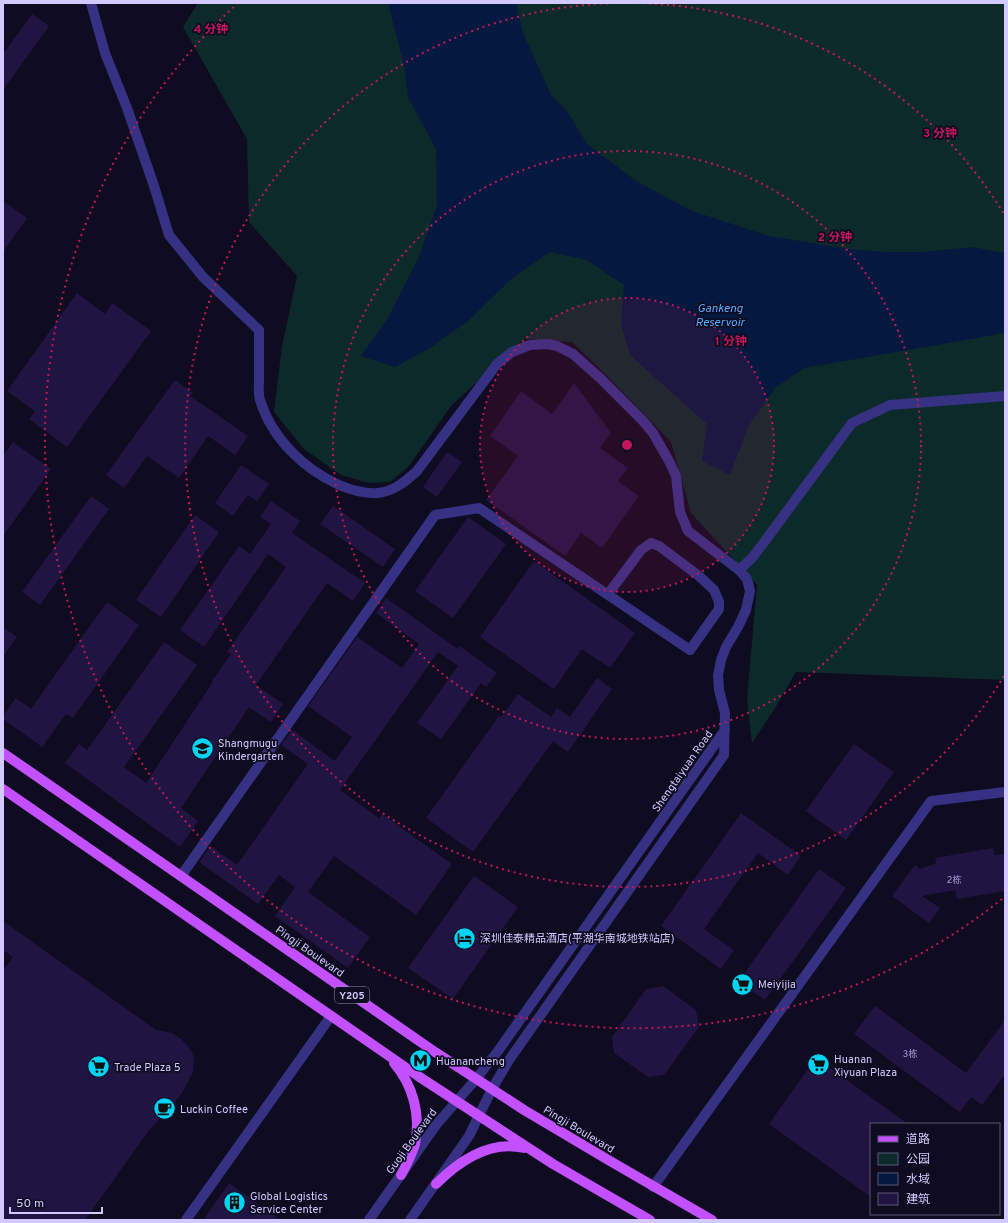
<svg xmlns="http://www.w3.org/2000/svg" width="1008" height="1223" font-family="Overpass,'Noto Sans SC',sans-serif">
<style>
.green{fill:#0d2a2a}
.water{fill:#05183f}
.building{fill:#201542}
.lines{fill:none;stroke-linecap:round;stroke-linejoin:round}
.minor{stroke:#373183;stroke-width:10}
.tertiary{stroke:#373183;stroke-width:10}
.primary{stroke:#c350ff;stroke-width:10}
.ring{fill:none;stroke:#c2185b;stroke-width:2;stroke-dasharray:2 4}
.labels{text-anchor:middle;stroke-width:3.5;stroke-linejoin:round;paint-order:stroke}
.number-label{font-size:9px;fill:#a59cd0}
.shield{fill:#0f0b20;stroke:#9790bc;stroke-width:1}
.shield-label{font-size:10px;font-weight:bold;fill:#d1c9ff}
.poi-label{font-size:11px;fill:#d1c9ff;stroke:#0f0b20;text-anchor:start}
.street-label{font-size:11px;fill:#d1c9ff;stroke:#0f0b20}
.water-label{font-size:12px;font-style:italic;fill:#57acff;stroke:#0f0b20}
.centre{fill:#c2185b;stroke:#0f0b20;stroke-width:2}
.ring-label{font-size:12px;text-anchor:middle;font-weight:bold;fill:#c2185b;stroke:#0f0b20;stroke-width:3.5;stroke-linejoin:round;paint-order:stroke}
</style>
<rect width="100%" height="100%" fill="#0f0b20"/>
<polygon class="green" points="198,3 1005,3 1005,680 796,672 775,708 752,743 747,699 757,585 691,513 671,442 605,374 572,342 524,339 451,406 409,466 390,482 369,483 341,475 304,449 274,412 282,346 297,276 249,222 247,139 183,27"/>
<polygon class="water" points="388,3 516,3 523,33 551,95 567,111 587,144 636,181 692,211 769,236 849,249 885,252 923,252 972,247 1005,253 1005,333 804,368 775,388 749,425 730,475 702,461 707,424 630,355 621,324 624,285 587,260 550,252 511,279 467,322 428,349 395,367 361,356 388,318 419,257 437,206 436,149 408,97 404,65"/>
<g class="building">
<polygon points="32,14 49,26 3,90 3,54"/>
<polygon points="3,201 27,218 3,252"/>
<polygon points="77,293 105,314 112,303 151,331 67,447 29,419 35,411 7,391"/>
<polygon points="175,380 193,393 190,396 248,436 235,455 208,436 179,478 147,456 124,488 106,475"/>
<polygon points="574,383 611,433 600,448 628,468 618,481 639,496 602,548 581,533 565,556 486,500 518,456 490,436 521,391 552,414"/>
<polygon points="13,442 51,469 3,536 3,455"/>
<polygon points="447,452 462,462 437,497 423,487"/>
<polygon points="241,465 269,484 257,501 248,495 233,516 215,503"/>
<polygon points="91,496 109,509 40,605 22,592"/>
<polygon points="271,501 300,521 292,533 365,583 353,601 327,583 256,685 283,704 271,722 249,707 181,808 198,821 180,847 65,763 79,744 87,750 164,642 197,665 124,767 146,783 213,682 212,681 231,654 227,652 286,567 268,554 204,647 180,630 239,546 250,554 271,524 260,517"/>
<polygon points="333,506 395,549 383,567 320,524"/>
<polygon points="195,515 219,532 161,617 136,600"/>
<polygon points="468,517 506,544 453,618 415,591"/>
<polygon points="534,561 635,633 610,668 582,649 554,689 480,637"/>
<polygon points="386,598 458,649 460,646 497,673 486,687 481,683 441,739 417,723 458,666 438,652 340,790 379,818 382,814 452,864 416,915 334,856 308,892 370,937 348,968 275,916 295,887 279,875 258,904 199,862 211,846 237,865 308,764 281,745 292,730 335,761 352,737 308,706 357,637 402,668 419,644 376,613"/>
<polygon points="107,602 139,625 73,718 66,714 42,747 3,719 3,716 16,698 31,709"/>
<polygon points="3,627 17,637 3,657"/>
<polygon points="597,678 612,689 568,752 553,741 473,852 426,818 499,716 501,717 518,694 551,717 557,708 570,717"/>
<polygon points="854,744 894,772 846,840 806,811"/>
<polygon points="741,813 801,856 788,875 758,853 704,929 734,950 721,969 661,926"/>
<polygon points="993,848 994,855 1005,854 1005,891 957,899 955,890 922,896 940,908 929,923 892,896 915,865 920,869 936,863 935,858"/>
<polygon points="819,869 846,888 765,1000 738,982"/>
<polygon points="474,876 518,907 453,999 408,968"/>
<polygon points="3,921 156,1030 172,1033 181,1039 188,1046 193,1054 194,1062 193,1072 182,1093 165,1114 149,1130 85,1220 3,1220 3,971 13,957 3,950"/>
<polygon points="663,986 696,1010 699,1027 664,1075 648,1077 614,1053 612,1037 646,989"/>
<polygon points="875,1006 966,1073 1005,1020 1005,1074 982,1105 971,1097 960,1112 854,1034"/>
<polygon points="816,1058 908,1124 871,1124 871,1197 769,1124"/>
<polygon points="229,1183 280,1220 203,1220"/>
</g>
<g class="lines">
<g class="minor">
<path d="M91,3L105,53L127,108L153,183L169,235L203,277L259,330C259,347 259,363 259,379C259,386 258,394 260,400C272,439 304,469 339,485C351,490 364,494 378,493C394,491 405,482 417,471L497,364L512,352L530,345L548,344L557,346L573,354L600,378L643,421L653,433L669,461L676,476L680,512L688,531L739,570L747,579L750,591L746,610L738,627L726,647L721,660L718,675L719,690L725,713L724,755L509,1060L492,1089"/>
<polyline points="739,570 752,558 762,545 852,423 890,405 1005,396"/>
<polyline points="181,876 435,515 479,508 690,650 719,609 719,602 714,590 699,576 659,546 651,543 641,550 608,594"/>
<polyline points="476,1079 498,1051 725,730"/>
<polyline points="653,1187 931,801 1005,792"/>
<polyline points="186,1220 331,1016"/>
</g>
<g class="tertiary">
<polyline points="369,1220 436,1125 476,1079"/>
<polyline points="410,1220 469,1136 492,1089"/>
</g>
<g class="primary">
<polyline points="3,753 435,1052 524,1110 610,1161 712,1220"/>
<polyline points="3,789 418,1076 553,1164 650,1220"/>
<path d="M394,1063C413,1085 421,1115 415,1144C412,1155 406,1165 401,1175"/>
<path d="M436,1184C459,1161 490,1140 524,1148"/>
</g>
</g>
<circle cx="627" cy="445" r="147" fill="#c2185b" fill-opacity=".12"/>
<g class="ring">
<circle cx="627" cy="445" r="147"/>
<circle cx="627" cy="445" r="294"/>
<path d="M1004 676A442 442 0 1 1 623 3M631 3A442 442 0 0 1 1004 214"/>
<path d="M1002 899A589 589 0 0 1 237 4"/>
</g>
<defs>
<symbol id="school-disc" viewBox="-11 -11 22 22"><circle r="9.5" fill="#00d4f4" stroke="#0f0b20"/><path d="M0-5L7-2L0 1L-7-2ZM-4 1L0 2.5L4 1V4Q0 6-4 4Z" fill="#111"/></symbol>
<symbol id="hotel-disc" viewBox="-11 -11 22 22"><circle r="9.5" fill="#00d4f4" stroke="#0f0b20"/><path d="M-6-4.5h1.5V1H6V5H4.5V3h-9V5H-6ZM-4 0a1.8 1.8 0 1 1 3.6 0ZM.5 0V-2.5h3Q6-2.5 6 0Z" fill="#111"/></symbol>
<symbol id="supermarket-disc" viewBox="-11 -11 22 22"><circle r="9.5" fill="#00d4f4" stroke="#0f0b20"/><path d="M-6-5.5h2.5l.6 2H6L4.5 2H-2.5L-4.4-4H-6ZM-1.5 3.2a1.3 1.3 0 1 0 .1 0ZM3 3.2a1.3 1.3 0 1 0 .1 0Z" fill="#111"/></symbol>
<symbol id="metro-disc" viewBox="-11 -11 22 22"><circle r="9.5" fill="#00d4f4" stroke="#0f0b20"/><path d="M-5.5 5V-5H-3L0 0L3-5H5.5V5H3V-.5L0 4L-3-.5V5Z" fill="#111"/></symbol>
<symbol id="cafe-disc" viewBox="-11 -11 22 22"><circle r="9.5" fill="#00d4f4" stroke="#0f0b20"/><path d="M-5.5-4.5H6V0H3Q3 3.5 0 3.5H-2.5Q-5.5 3.5-5.5 0ZM3-3.2v2h1.7v-2ZM-6 4.5H4V6H-6Z" fill="#111"/></symbol>
<symbol id="building-disc" viewBox="-11 -11 22 22"><circle r="9.5" fill="#00d4f4" stroke="#0f0b20"/><path d="M-4-6H4V6H1V3H-1V6H-4ZM-2.5-4.3h1.7v1.8h-1.7ZM.8-4.3h1.7v1.8H.8ZM-2.5-1h1.7V.8h-1.7ZM.8-1h1.7V.8H.8Z" fill="#111"/></symbol>
</defs>
<g fill-rule="evenodd">
<use href="#school-disc" x="190" y="736" width="25" height="25"/>
<use href="#hotel-disc" x="452" y="926" width="25" height="25"/>
<use href="#supermarket-disc" x="730" y="972" width="25" height="25"/>
<use href="#metro-disc" x="408" y="1048" width="25" height="25"/>
<use href="#supermarket-disc" x="806" y="1052" width="25" height="25"/>
<use href="#supermarket-disc" x="86" y="1054" width="25" height="25"/>
<use href="#cafe-disc" x="152" y="1096" width="25" height="25"/>
<use href="#building-disc" x="222" y="1190" width="25" height="25"/>
</g>
<g class="labels">
<g class="number-label">
<text x="954" y="883">2栋</text>
<text x="910" y="1057">3栋</text>
</g>
<rect class="shield" x="335" y="987" width="34" height="16" rx="3"/>
<g class="shield-label">
<text x="352" y="999">Y205</text>
</g>
<g class="poi-label">
<text x="218" y="747">Shangmugu<tspan x="218" dy="13">Kindergarten</tspan></text>
<text x="480" y="942">深圳佳泰精品酒店(平湖华南城地铁站店)</text>
<text x="758" y="988">Meiyijia</text>
<text x="834" y="1063">Huanan<tspan x="834" dy="13">Xiyuan Plaza</tspan></text>
<text x="436" y="1065">Huanancheng</text>
<text x="114" y="1071">Trade Plaza 5</text>
<text x="180" y="1113">Luckin Coffee</text>
<text x="250" y="1200">Global Logistics<tspan x="250" dy="13">Service Center</tspan></text>
</g>
<g class="street-label">
<text transform="translate(682 771) rotate(-55)" y="4">Shengtaiyuan Road</text>
<text transform="translate(310 951) rotate(35)" y="4">Pingji Boulevard</text>
<text transform="translate(579 1129) rotate(31)" y="4">Pingji Boulevard</text>
<text transform="translate(411 1141) rotate(-54)" y="4">Guoji Boulevard</text>
</g>
<g class="water-label">
<text x="720" y="312">Gankeng<tspan x="720" dy="14">Reservoir</tspan></text>
</g>
</g>
<circle cx="627" cy="445" r="6" class="centre"/>
<g class="ring-label">
<text x="211" y="33">4 分钟</text>
<text x="940" y="137">3 分钟</text>
<text x="835" y="241">2 分钟</text>
<text x="731" y="345">1 分钟</text>
</g>
<rect width="1008" height="1223" fill="none" stroke="#d1c9ff" stroke-width="8"/>
<rect x="870" y="1123" width="130" height="92" fill="#0f0b20" stroke="#5d5779"/>
<rect x="878" y="1136" width="20" height="6" fill="#c350ff" stroke="#5d5779"/>
<text x="906" y="1143" font-size="12" fill="#d1c9ff">道路</text>
<rect x="878" y="1153" width="20" height="12" fill="#0d2a2a" stroke="#5d5779"/>
<text x="906" y="1163" font-size="12" fill="#d1c9ff">公园</text>
<rect x="878" y="1173" width="20" height="12" fill="#05183f" stroke="#5d5779"/>
<text x="906" y="1183" font-size="12" fill="#d1c9ff">水域</text>
<rect x="878" y="1193" width="20" height="12" fill="#201542" stroke="#5d5779"/>
<text x="906" y="1203" font-size="12" fill="#d1c9ff">建筑</text>
<path d="M10 1207v6h92v-6" fill="none" stroke="#d1c9ff" stroke-width="2"/>
<text x="16" y="1207" font-size="12" fill="#d1c9ff" stroke="#0f0b20" stroke-width="3" paint-order="stroke">50 m</text>
</svg>
